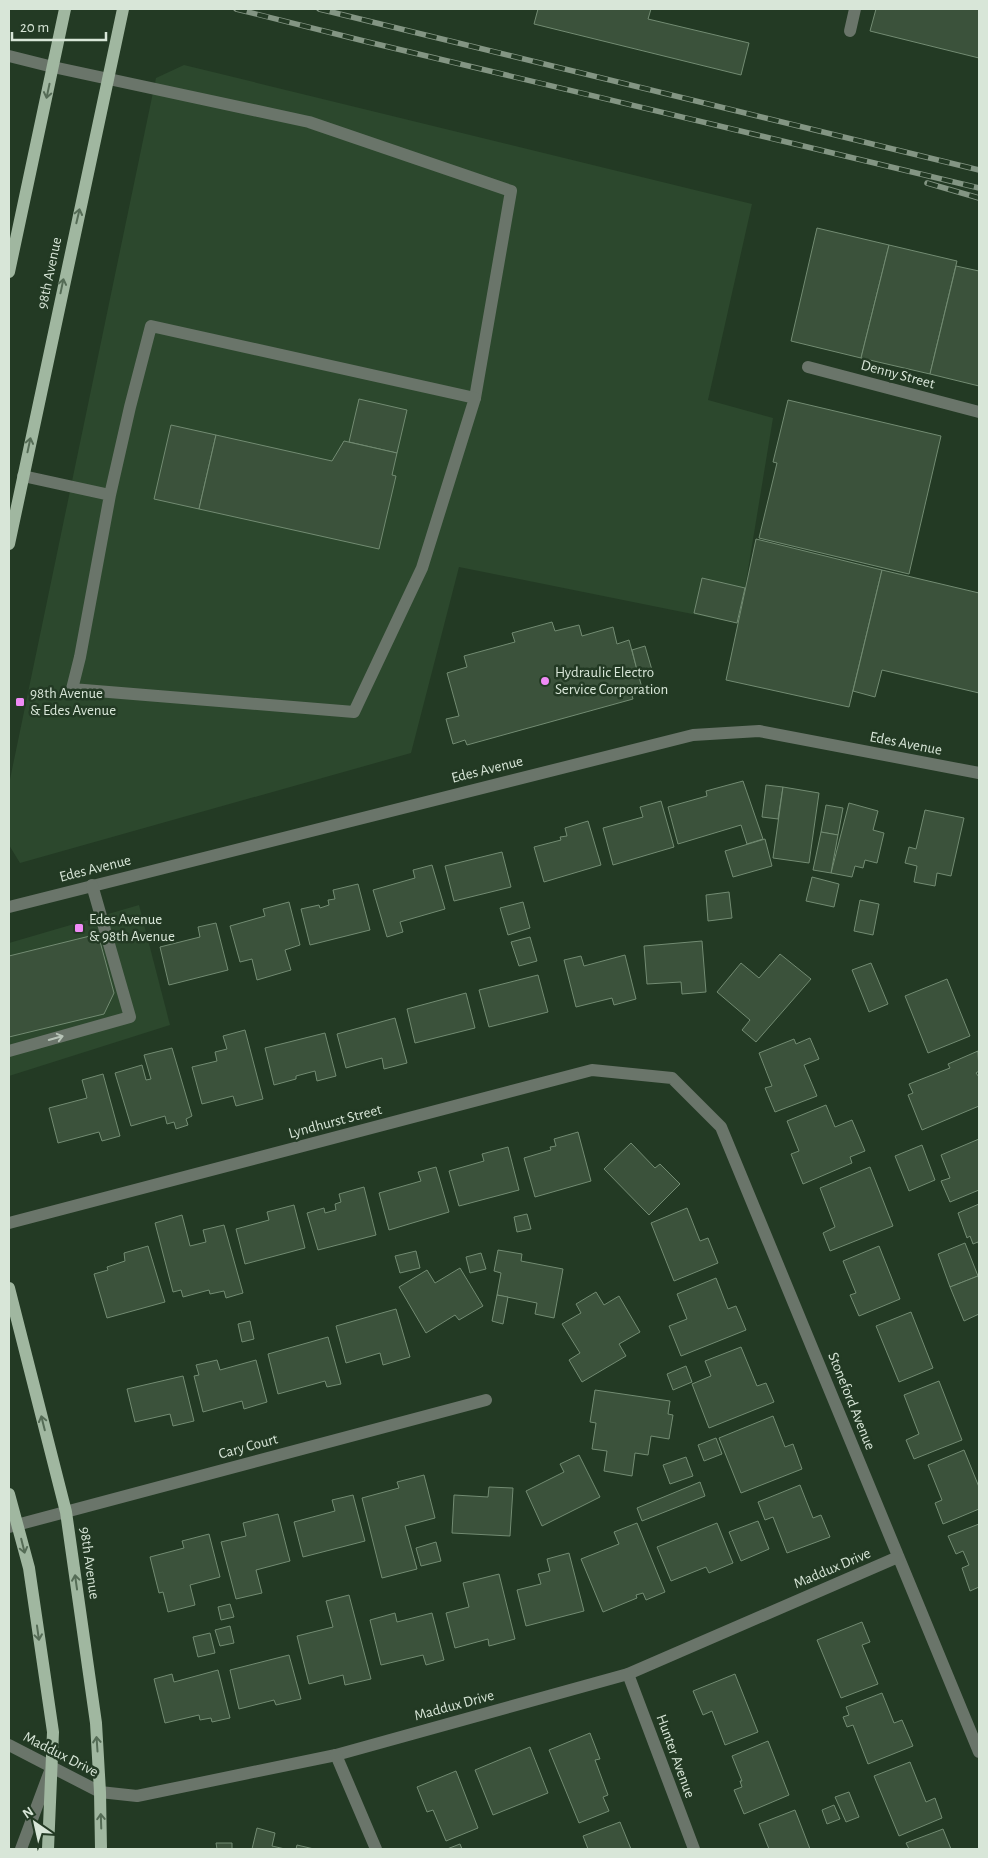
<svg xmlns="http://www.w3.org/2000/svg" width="988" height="1858" font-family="'Alegreya Sans',sans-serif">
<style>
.built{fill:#2c482d}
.building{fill:#3b523b;stroke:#728b72}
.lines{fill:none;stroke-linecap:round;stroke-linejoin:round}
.minor{stroke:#6a756a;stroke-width:12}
.major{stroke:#a0b7a0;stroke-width:12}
.rail-casing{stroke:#839583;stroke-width:5.5}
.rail{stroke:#233a24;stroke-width:4;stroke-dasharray:11;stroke-linecap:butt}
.oneway{stroke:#556c56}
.oneway2{stroke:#b7c4b7}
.poi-dot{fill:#f08bf6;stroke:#233a24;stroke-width:2}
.labels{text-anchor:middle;stroke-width:5;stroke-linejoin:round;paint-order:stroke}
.street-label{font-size:15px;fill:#d8e6d8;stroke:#233a24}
.poi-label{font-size:15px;fill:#d8e6d8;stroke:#233a24;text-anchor:start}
</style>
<rect width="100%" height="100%" fill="#233a24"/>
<g class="built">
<polygon points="184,65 752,204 708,400 773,418 745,588 737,623 459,567 411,753 20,863 9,845 9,784 156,78"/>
<polygon points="139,905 170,1025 9,1076 9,943"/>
</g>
<g class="building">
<polygon points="538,9 651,9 648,19 749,43 741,75 534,24"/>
<polygon points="876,9 979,9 979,58 870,31"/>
<polygon points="817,228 889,245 861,358 791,341"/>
<polygon points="889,245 957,261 930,374 861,358"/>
<polygon points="956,266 979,271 979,386 930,374"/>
<polygon points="359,399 407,410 397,453 349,442"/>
<polygon points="788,400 941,436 909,574 759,538 777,463 773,462"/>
<polygon points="171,425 216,435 199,509 154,499"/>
<polygon points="216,435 332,461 344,441 397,453 392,475 396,476 379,549 199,509"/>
<polygon points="756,539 882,570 849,707 726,680"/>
<polygon points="882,570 979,593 979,693 882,670 875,697 853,691"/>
<polygon points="702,578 745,588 737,623 694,613"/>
<polygon points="552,622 555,631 579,625 582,636 613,627 617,644 629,640 642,688 631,692 633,699 467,745 465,740 453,744 446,719 459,716 447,673 467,667 464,656 515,642 512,633"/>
<polygon points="645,646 652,670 638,674 632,650"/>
<polygon points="743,781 763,839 747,844 741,825 678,844 668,807 707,796 706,791"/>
<polygon points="766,785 783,787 778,819 762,817"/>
<polygon points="783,787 819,793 809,863 773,858"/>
<polygon points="661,801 674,847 613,865 603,828 643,817 640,807"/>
<polygon points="849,803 878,811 873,830 884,833 877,863 865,860 863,868 855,866 852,877 831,873"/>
<polygon points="826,805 843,808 838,835 821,832"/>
<polygon points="925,810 964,818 951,876 937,873 935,886 914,882 917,866 905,863 909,847 916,849"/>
<polygon points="588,821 601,865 544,882 534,847 561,840 560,837 567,836 565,828"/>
<polygon points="821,832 838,835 831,873 813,870"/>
<polygon points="765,839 772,866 733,877 725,851"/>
<polygon points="502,852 511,887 454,901 445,866"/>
<polygon points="432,865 445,909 400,922 403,932 387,937 373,890 415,878 413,870"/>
<polygon points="812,877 839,884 834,907 806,901"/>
<polygon points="358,884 370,930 310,945 301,909 319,905 320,908 329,905 328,900 335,899 333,890"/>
<polygon points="729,892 732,918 708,921 706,895"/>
<polygon points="860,900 879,904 873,935 854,931"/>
<polygon points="289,902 300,945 285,950 291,970 257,980 252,959 240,962 230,926 265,916 263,909"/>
<polygon points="523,902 530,928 508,935 500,908"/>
<polygon points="216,923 228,970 169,985 160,947 200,937 198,927"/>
<polygon points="98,934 114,993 104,1014 9,1037 9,956"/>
<polygon points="530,937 537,961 519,966 511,942"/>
<polygon points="702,941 706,992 682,994 681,982 647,984 644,946"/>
<polygon points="780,954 811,979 756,1042 742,1030 750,1020 717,992 741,963 759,978"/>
<polygon points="625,955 636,999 614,1005 612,998 576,1007 564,960 581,956 584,966"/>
<polygon points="871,963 888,1004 869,1012 852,970"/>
<polygon points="538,975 548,1012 489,1027 479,990"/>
<polygon points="947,979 970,1036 928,1053 905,996"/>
<polygon points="466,993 475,1028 415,1043 407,1009"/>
<polygon points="395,1018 407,1063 384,1069 382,1058 346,1068 337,1034"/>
<polygon points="245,1030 263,1099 236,1106 233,1096 202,1104 192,1067 217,1061 215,1052 227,1049 223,1036"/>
<polygon points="325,1033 336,1076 317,1081 315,1071 296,1076 296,1079 274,1085 265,1048"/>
<polygon points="810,1038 819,1059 804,1065 817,1096 775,1112 765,1088 772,1086 759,1053 794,1039 796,1044"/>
<polygon points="172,1048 192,1116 186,1119 188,1125 176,1129 174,1122 167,1124 165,1116 131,1126 115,1073 142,1065 146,1080 151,1079 144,1055"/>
<polygon points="978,1051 979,1071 976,1073 979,1077 979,1106 922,1130 908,1095 913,1093 909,1084 950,1068 948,1064"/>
<polygon points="103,1074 120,1136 102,1141 99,1132 58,1143 49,1108 87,1098 82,1080"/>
<polygon points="826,1105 835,1127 852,1120 865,1151 850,1157 852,1163 803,1184 791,1154 799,1151 787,1121"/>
<polygon points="578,1132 591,1181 535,1197 524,1158 551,1150 550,1147 556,1146 554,1139"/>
<polygon points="979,1139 979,1190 950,1202 941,1181 950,1178 941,1155"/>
<polygon points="631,1143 655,1168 660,1164 680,1184 649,1215 604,1169"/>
<polygon points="922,1145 935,1180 909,1191 895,1156"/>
<polygon points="508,1147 519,1190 459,1206 449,1171 484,1161 482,1154"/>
<polygon points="436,1167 449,1212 389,1230 379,1193 421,1181 418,1172"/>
<polygon points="870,1167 893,1226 830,1251 823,1233 835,1227 820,1188"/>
<polygon points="364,1187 376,1235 318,1250 307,1213 324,1208 325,1213 336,1210 335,1204 341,1202 339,1194"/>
<polygon points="979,1204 979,1246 978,1242 973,1244 970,1236 967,1238 958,1213"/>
<polygon points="294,1205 305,1248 245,1264 236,1229 269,1220 267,1212"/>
<polygon points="687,1208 700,1241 708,1238 718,1263 674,1281 651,1223"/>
<polygon points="527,1214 531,1229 517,1232 514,1217"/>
<polygon points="182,1215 190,1246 206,1242 203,1230 224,1225 243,1293 226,1298 224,1291 210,1294 209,1290 183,1297 181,1290 173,1292 155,1223"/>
<polygon points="965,1243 978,1276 950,1287 938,1254"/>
<polygon points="148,1246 165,1302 107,1318 94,1274 108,1270 107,1267 125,1261 124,1253"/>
<polygon points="879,1246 900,1299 859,1316 850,1295 856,1293 843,1261"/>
<polygon points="498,1250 522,1254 521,1261 563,1269 554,1318 535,1314 537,1303 497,1295 501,1273 494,1271"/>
<polygon points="416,1251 420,1268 400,1273 395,1256"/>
<polygon points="481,1253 486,1269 470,1273 466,1257"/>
<polygon points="460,1268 483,1306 459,1320 455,1315 426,1333 399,1287 427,1270 435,1283"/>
<polygon points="978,1276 979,1280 979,1314 964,1321 950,1287"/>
<polygon points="716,1278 728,1309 736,1306 746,1330 681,1356 669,1326 687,1319 677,1294"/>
<polygon points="596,1292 604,1305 619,1296 640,1332 619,1344 626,1356 582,1382 569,1360 580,1353 562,1324 581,1313 576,1304"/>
<polygon points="497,1295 508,1297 503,1324 492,1321"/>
<polygon points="396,1309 410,1357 383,1365 380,1353 346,1363 336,1326"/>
<polygon points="911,1312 933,1368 899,1382 876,1326"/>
<polygon points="250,1321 254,1339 242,1342 238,1324"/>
<polygon points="328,1337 341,1384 327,1387 325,1381 278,1394 268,1354"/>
<polygon points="741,1347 757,1386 766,1383 774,1402 709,1428 692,1384 711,1376 705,1361"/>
<polygon points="217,1360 220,1370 256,1360 267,1402 244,1409 242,1401 203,1412 194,1376 199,1375 196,1365"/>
<polygon points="686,1366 692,1382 673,1390 667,1374"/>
<polygon points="183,1376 194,1421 173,1426 170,1414 135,1422 127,1389"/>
<polygon points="939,1381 962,1440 914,1459 906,1440 919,1434 904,1395"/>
<polygon points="595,1390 670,1401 668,1414 673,1415 669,1439 651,1436 648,1455 635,1453 632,1476 604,1471 607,1451 592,1449 596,1423 590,1422"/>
<polygon points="773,1416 785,1447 793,1444 802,1469 741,1493 719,1438"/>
<polygon points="716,1438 722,1454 704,1461 698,1445"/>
<polygon points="964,1450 979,1487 979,1509 943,1524 935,1503 942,1500 928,1465"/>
<polygon points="579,1455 600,1497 542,1526 526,1491 564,1472 560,1464"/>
<polygon points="686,1457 693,1476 670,1484 663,1465"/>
<polygon points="424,1475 435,1518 405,1526 417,1569 382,1578 362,1498 399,1488 397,1482"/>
<polygon points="700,1482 705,1496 642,1521 637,1508"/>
<polygon points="800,1485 813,1518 821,1515 830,1537 787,1553 773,1517 765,1520 758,1502"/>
<polygon points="489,1487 513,1488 510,1536 452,1533 454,1495 488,1497"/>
<polygon points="353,1495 365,1541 303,1557 294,1522 335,1511 332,1500"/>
<polygon points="278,1514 290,1561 256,1570 262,1593 236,1599 221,1542 246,1536 243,1523"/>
<polygon points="758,1521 769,1549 741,1561 729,1532"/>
<polygon points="637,1523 665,1592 646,1600 643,1593 636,1595 637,1598 603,1612 581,1559 619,1544 614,1532"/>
<polygon points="717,1523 733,1563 709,1573 706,1567 671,1581 657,1547"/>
<polygon points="979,1524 979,1587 970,1591 962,1568 969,1565 963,1551 956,1554 948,1536"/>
<polygon points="209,1534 220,1577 190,1585 195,1605 168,1612 163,1592 159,1593 150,1557 184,1548 182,1541"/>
<polygon points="436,1542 441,1561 421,1566 416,1548"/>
<polygon points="569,1553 584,1611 526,1626 517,1590 541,1584 538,1574 550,1571 547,1559"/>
<polygon points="499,1574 515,1639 489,1646 488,1639 455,1648 446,1613 469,1607 463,1583"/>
<polygon points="349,1595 371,1679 345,1685 343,1675 309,1684 297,1636 333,1627 326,1601"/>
<polygon points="230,1604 234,1617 221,1620 218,1607"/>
<polygon points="395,1613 397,1622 432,1613 444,1660 426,1665 423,1655 381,1665 370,1620"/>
<polygon points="862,1622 870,1642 862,1645 878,1684 841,1698 817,1640"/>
<polygon points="230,1626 234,1643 220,1646 215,1630"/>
<polygon points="210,1633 215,1653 198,1657 193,1637"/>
<polygon points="289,1655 301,1699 276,1705 274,1700 239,1709 230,1670"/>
<polygon points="218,1670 230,1718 212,1722 211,1718 200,1720 199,1715 165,1723 154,1679 172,1674 174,1682"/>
<polygon points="735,1674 758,1732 725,1745 712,1711 703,1715 693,1691"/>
<polygon points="882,1693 894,1723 902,1720 913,1746 868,1764 853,1725 847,1727 843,1717 849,1715 846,1707"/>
<polygon points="590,1733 600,1759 595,1760 608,1795 603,1797 609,1811 579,1823 549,1750"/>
<polygon points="768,1741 789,1795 744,1814 734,1790 742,1787 740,1781 742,1781 732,1756"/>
<polygon points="530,1747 548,1793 493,1815 475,1770"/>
<polygon points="910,1762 926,1802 935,1798 942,1818 899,1836 874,1776"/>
<polygon points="456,1771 478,1828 446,1841 433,1810 427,1812 417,1787"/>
<polygon points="849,1792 859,1817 846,1822 835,1797"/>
<polygon points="834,1805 840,1819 827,1824 822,1810"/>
<polygon points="795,1810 810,1849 769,1849 759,1824"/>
<polygon points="620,1822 631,1849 588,1849 583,1836"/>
<polygon points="257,1828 275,1833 272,1846 285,1849 252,1849"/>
<polygon points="943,1829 951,1849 909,1849 906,1843"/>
<polygon points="216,1843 232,1843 232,1849 217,1849"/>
<polygon points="460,1844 462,1849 447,1849"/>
<polygon points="297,1845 314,1849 296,1849"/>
</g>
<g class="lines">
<g class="minor">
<polyline points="850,31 855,9"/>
<polyline points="9,56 53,67 309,122 511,191 475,398"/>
<polyline points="808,367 979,412"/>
<polyline points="23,476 110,495 130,407 151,326 475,398 422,568 354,712 72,689 80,657 110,495"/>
<polyline points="9,907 693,735 759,731 979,773"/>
<polyline points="9,1051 130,1017 92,885"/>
<polyline points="9,1223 592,1070 672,1078 721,1127 979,1752"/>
<polyline points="9,1527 486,1400"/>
<polyline points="628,1674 694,1849"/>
<polyline points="9,1745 100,1792 137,1796 336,1755 628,1674 898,1557"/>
<polyline points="336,1755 376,1849"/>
<polyline points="21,1849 50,1771"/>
</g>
<g class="major">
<polyline points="9,272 65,9"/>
<polyline points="9,544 123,9"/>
<polyline points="9,1288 66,1512 96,1723 100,1792 101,1849"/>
<polyline points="9,1494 29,1568 53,1732 48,1849"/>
</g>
<defs>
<g id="rail">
<polyline points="236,9 368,42 979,188"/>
<polyline points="319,9 979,170"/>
<polyline points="927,183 979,198"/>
</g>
</defs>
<use href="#rail" class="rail-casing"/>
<use href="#rail" class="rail"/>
</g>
<defs><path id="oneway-shaft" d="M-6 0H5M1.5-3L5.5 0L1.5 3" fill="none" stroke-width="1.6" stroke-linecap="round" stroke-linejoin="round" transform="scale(1.25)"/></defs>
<g class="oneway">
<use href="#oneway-shaft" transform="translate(48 91) rotate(102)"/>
<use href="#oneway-shaft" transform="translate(78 216) rotate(-77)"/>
<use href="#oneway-shaft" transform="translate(62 286) rotate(-78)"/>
<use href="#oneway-shaft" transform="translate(29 445) rotate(-78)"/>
<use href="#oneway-shaft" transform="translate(43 1423) rotate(-104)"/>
<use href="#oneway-shaft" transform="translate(23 1546) rotate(76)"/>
<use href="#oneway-shaft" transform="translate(76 1582) rotate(-98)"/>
<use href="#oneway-shaft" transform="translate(38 1633) rotate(82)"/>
<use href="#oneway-shaft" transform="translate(97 1744) rotate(-94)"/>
<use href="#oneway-shaft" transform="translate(101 1821) rotate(-92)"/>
</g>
<use class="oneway2" href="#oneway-shaft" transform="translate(56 1038) rotate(-16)"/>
<g class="poi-dot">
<circle cx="545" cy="681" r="5"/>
<rect x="15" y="697" width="10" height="10" rx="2.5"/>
<rect x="74" y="923" width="10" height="10" rx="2.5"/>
</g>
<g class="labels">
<g class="street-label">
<text transform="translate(49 273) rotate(-78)" y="5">98th Avenue</text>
<text transform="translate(898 374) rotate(15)" y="5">Denny Street</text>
<text transform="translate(906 743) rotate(11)" y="5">Edes Avenue</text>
<text transform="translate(487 769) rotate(-14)" y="5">Edes Avenue</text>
<text transform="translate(95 868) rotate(-14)" y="5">Edes Avenue</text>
<text transform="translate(335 1121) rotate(-15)" y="5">Lyndhurst Street</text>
<text transform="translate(852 1401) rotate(68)" y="5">Stoneford Avenue</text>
<text transform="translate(248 1446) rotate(-15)" y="5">Cary Court</text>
<text transform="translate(90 1563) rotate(82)" y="5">98th Avenue</text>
<text transform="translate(832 1568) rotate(-23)" y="5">Maddux Drive</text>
<text transform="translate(454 1705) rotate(-15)" y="5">Maddux Drive</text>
<text transform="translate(61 1754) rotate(27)" y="5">Maddux Drive</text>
<text transform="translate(676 1756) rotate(70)" y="5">Hunter Avenue</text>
</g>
<g class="poi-label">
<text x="555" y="677">Hydraulic Electro<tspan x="555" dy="17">Service Corporation</tspan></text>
<text x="30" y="698">98th Avenue<tspan x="30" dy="17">&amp; Edes Avenue</tspan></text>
<text x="89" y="924">Edes Avenue<tspan x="89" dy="17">&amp; 98th Avenue</tspan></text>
</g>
</g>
<rect width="988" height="1858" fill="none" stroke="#d8e6d8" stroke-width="20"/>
<g transform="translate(35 1823) rotate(326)" stroke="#233a24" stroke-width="4" paint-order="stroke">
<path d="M0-4L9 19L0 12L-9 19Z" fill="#d8e6d8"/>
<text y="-8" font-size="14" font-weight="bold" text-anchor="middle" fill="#d8e6d8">N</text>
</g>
<path d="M12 32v8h94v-8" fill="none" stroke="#d8e6d8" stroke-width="2.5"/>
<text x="20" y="32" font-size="15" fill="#d8e6d8" stroke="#233a24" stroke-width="4" paint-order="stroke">20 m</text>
</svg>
